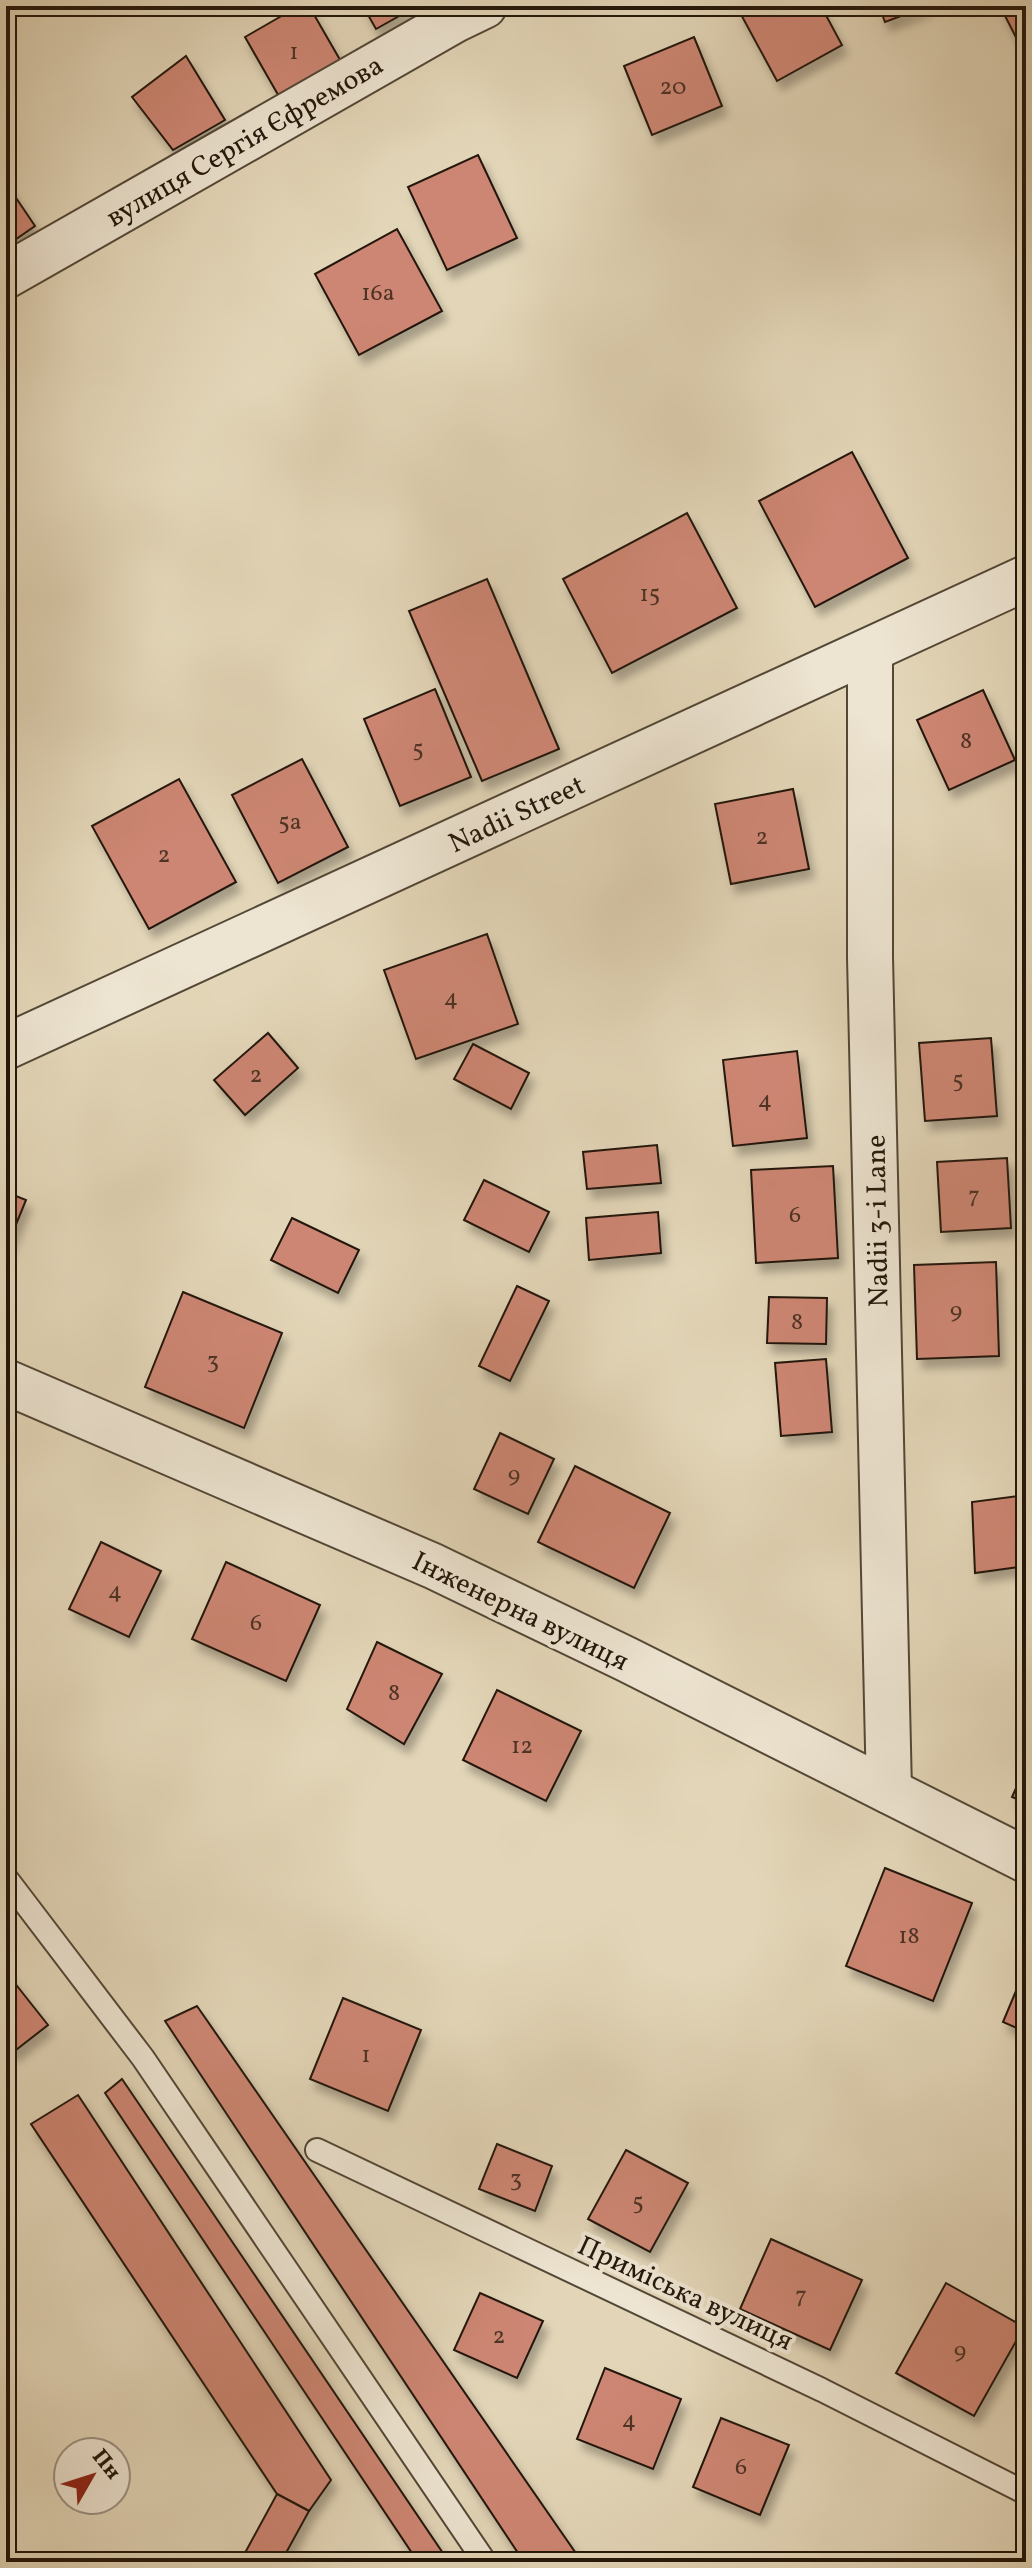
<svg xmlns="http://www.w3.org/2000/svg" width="1032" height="2568" font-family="Vollkorn,serif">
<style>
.building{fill:#cd8673;stroke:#23170b;stroke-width:2;filter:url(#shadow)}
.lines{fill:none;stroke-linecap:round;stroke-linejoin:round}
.service-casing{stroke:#534736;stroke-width:26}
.minor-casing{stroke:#534736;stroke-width:48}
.service{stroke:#ede4d1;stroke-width:22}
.minor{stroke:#ede4d1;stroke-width:44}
.labels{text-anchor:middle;stroke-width:8;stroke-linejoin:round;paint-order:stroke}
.number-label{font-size:24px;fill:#4e3325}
.street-label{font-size:28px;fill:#23170b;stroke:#ede4d1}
</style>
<defs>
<filter id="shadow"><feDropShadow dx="5" dy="9" stdDeviation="4" flood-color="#0004"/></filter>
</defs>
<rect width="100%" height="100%" fill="#e3d6b8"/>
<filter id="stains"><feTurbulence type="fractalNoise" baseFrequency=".0025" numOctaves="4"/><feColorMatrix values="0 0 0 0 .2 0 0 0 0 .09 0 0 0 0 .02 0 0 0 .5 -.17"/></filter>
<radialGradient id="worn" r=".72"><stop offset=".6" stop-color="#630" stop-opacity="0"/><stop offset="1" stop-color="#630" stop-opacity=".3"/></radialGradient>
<g class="building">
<polygon points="299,6 309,6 343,65 281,100 245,37"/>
<polygon points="363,6 417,6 376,29"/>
<polygon points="744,6 821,6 842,45 777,81 738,9"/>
<polygon points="879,6 928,6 885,22"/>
<polygon points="1000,6 1026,6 1026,57"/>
<polygon points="694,37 722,106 652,135 624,66"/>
<polygon points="186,56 225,120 173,150 132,97"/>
<polygon points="478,155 517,238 447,270 408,187"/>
<polygon points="6,183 35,226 6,246"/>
<polygon points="397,229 442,311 359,355 315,274"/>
<polygon points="852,452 908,558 815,607 759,501"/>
<polygon points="687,513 737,608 612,673 563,579"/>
<polygon points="487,579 559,749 482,781 409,611"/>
<polygon points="435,689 471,777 400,806 364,719"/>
<polygon points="983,690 1015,760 949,790 917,720"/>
<polygon points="302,759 348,847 278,883 232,795"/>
<polygon points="179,779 236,882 149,929 92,826"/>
<polygon points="793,789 809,869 731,884 715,804"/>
<polygon points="487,934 518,1024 416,1059 384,970"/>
<polygon points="268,1033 298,1068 245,1115 214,1080"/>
<polygon points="991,1038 997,1116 925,1121 919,1043"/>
<polygon points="473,1044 529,1073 511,1109 454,1079"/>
<polygon points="797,1051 807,1138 733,1146 723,1060"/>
<polygon points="657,1145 661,1183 587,1189 583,1152"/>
<polygon points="1007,1158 1011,1228 941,1232 937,1162"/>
<polygon points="833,1166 838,1258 756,1263 751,1170"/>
<polygon points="484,1180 549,1212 529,1252 464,1220"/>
<polygon points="6,1192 26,1200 6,1249"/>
<polygon points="658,1212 661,1253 589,1260 586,1218"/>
<polygon points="292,1218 359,1250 338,1293 271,1260"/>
<polygon points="996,1262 999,1356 917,1359 914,1265"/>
<polygon points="517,1286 549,1301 510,1381 479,1366"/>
<polygon points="183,1292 282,1333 244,1428 145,1387"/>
<polygon points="769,1297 827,1298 826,1344 767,1343"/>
<polygon points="826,1359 832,1432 781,1436 775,1363"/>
<polygon points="500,1433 554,1459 528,1514 474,1489"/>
<polygon points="575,1466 670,1513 634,1588 538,1542"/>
<polygon points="1026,1495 1026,1566 975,1573 972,1502"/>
<polygon points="101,1542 161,1571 129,1637 69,1609"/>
<polygon points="226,1562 320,1605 286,1681 192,1639"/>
<polygon points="377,1642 442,1674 404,1744 347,1709"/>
<polygon points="497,1690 581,1731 546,1801 463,1760"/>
<polygon points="1026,1766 1026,1803 1012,1797"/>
<polygon points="885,1868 972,1903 933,2001 846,1966"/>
<polygon points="1026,1967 1026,2032 1003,2022"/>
<polygon points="6,1972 48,2025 12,2053 6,2044"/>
<polygon points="343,1998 421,2030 388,2111 310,2079"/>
<polygon points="197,2006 582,2562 524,2562 165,2021"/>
<polygon points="122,2079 449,2562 418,2562 105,2093"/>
<polygon points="78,2095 331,2480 309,2511 277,2494 31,2124"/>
<polygon points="497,2144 552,2166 535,2211 479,2189"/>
<polygon points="626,2150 688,2183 650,2252 588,2219"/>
<polygon points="771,2239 862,2280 830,2350 740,2309"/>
<polygon points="946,2283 1024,2327 974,2416 896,2373"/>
<polygon points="480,2293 543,2321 517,2378 454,2350"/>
<polygon points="605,2368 681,2399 653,2469 577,2439"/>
<polygon points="721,2418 789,2445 760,2515 693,2487"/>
<polygon points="277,2494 309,2511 281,2562 240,2562"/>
</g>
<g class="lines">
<defs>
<g id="service">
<polyline points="6,1878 143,2058 485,2562"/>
<polyline points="317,2150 822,2390 1026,2493"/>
</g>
<g id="minor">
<polyline points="6,276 455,20 484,6"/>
<polyline points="870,651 870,957 889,1791"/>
<polyline points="6,1047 1026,578"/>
<polyline points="6,1382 433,1566 626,1659 1026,1860"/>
</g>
</defs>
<use href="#service" class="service-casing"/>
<use href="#minor" class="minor-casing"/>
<use href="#service" class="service"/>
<use href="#minor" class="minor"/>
</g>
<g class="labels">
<g class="number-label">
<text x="294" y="59">1</text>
<text x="673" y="94">20</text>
<text x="378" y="300">16а</text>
<text x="650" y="601">15</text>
<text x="966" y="748">8</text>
<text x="418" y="756">5</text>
<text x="290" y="829">5а</text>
<text x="762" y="844">2</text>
<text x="164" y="862">2</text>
<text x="451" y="1005">4</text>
<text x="256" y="1082">2</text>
<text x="958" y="1087">5</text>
<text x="765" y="1107">4</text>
<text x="974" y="1203">7</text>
<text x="795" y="1222">6</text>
<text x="956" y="1318">9</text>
<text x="797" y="1329">8</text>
<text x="213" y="1368">3</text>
<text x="514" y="1482">9</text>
<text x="115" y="1598">4</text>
<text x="256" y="1630">6</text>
<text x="394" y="1700">8</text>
<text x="522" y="1753">12</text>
<text x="909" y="1943">18</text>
<text x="366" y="2062">1</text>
<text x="516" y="2186">3</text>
<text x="638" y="2209">5</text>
<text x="801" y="2303">7</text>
<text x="499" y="2343">2</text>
<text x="960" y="2358">9</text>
<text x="629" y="2427">4</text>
<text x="741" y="2474">6</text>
</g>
<g class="street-label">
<text transform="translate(244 140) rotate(-30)" y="10">вулиця Сергія Єфремова</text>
<text transform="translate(516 813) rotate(-25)" y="10">Nadii Street</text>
<text transform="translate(876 1221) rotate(-91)" y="10">Nadii 3-i Lane</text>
<text transform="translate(521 1610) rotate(26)" y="10">Інженерна вулиця</text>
<text transform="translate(686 2292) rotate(25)" y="10">Приміська вулиця</text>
</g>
</g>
<rect width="1032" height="2568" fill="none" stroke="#e3d6b8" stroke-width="32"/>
<rect x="8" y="8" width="1016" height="2552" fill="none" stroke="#23170b" stroke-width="4"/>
<rect x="16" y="16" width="1000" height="2536" fill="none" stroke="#23170b" stroke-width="2"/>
<g transform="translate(92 2476) rotate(51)"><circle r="38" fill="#ede4d1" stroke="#9c9282" stroke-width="2"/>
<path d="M0-6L14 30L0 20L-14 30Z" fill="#8f2418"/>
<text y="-12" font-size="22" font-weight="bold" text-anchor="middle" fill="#23170b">Пн</text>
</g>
<rect width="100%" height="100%" filter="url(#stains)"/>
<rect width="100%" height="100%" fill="url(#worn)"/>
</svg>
